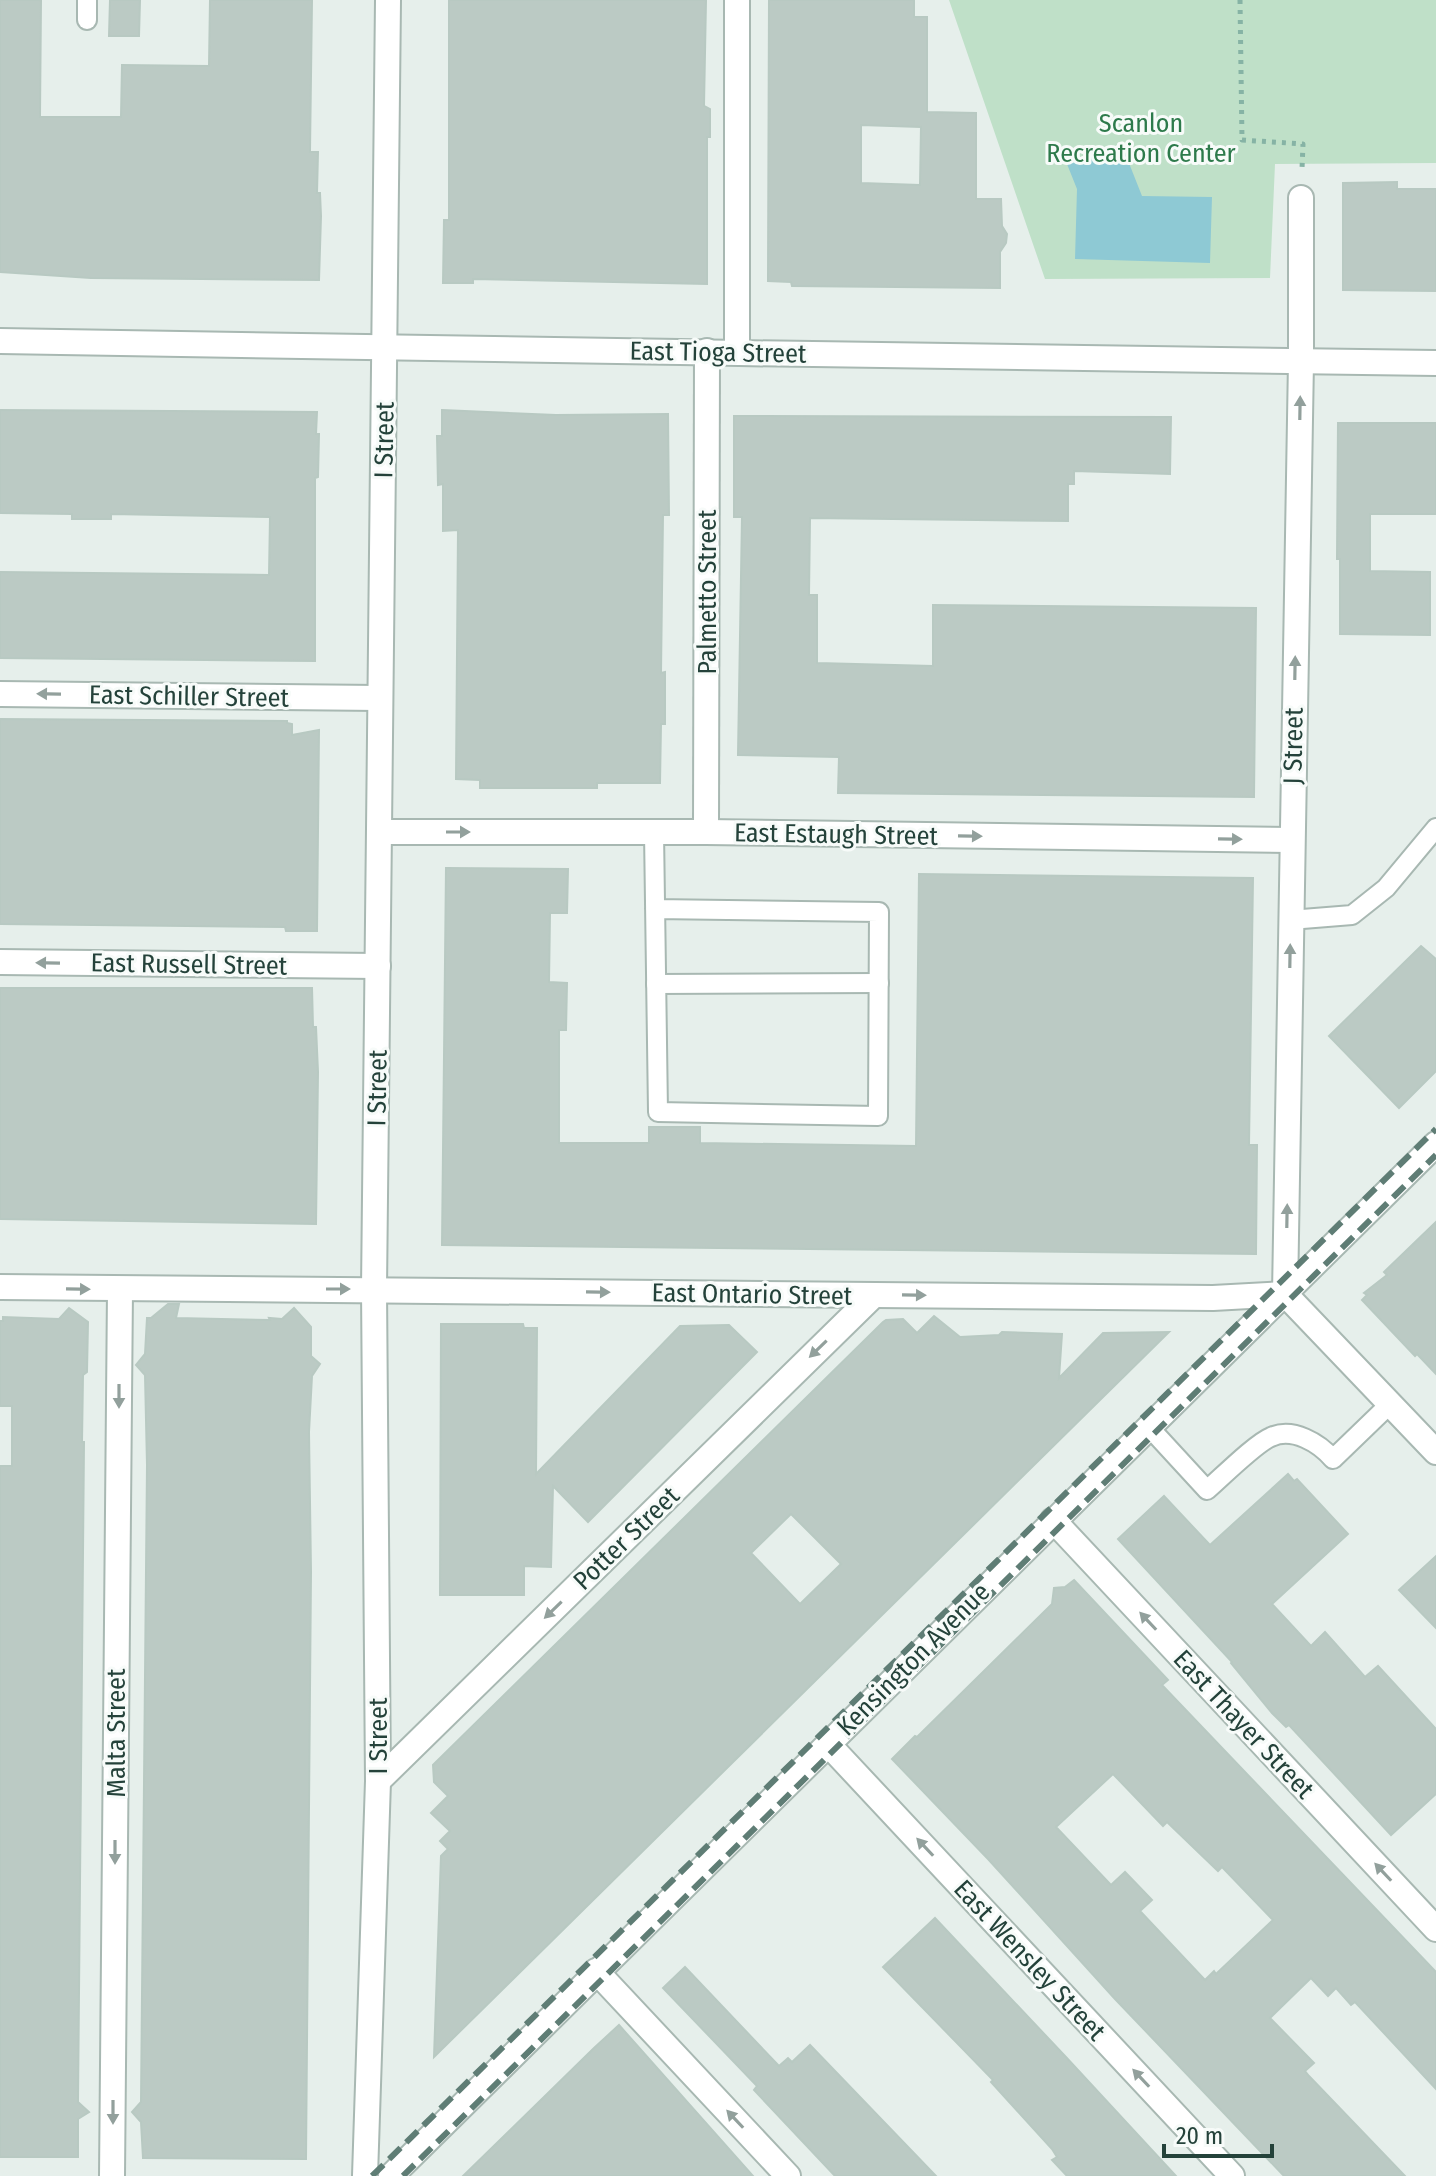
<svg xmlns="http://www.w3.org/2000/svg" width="1436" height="2176" font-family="'Fira Sans Condensed',sans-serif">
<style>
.green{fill:#bfe0c8}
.water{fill:#8ec9d4}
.building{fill:#bbcac4;stroke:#b8c9c2;stroke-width:2;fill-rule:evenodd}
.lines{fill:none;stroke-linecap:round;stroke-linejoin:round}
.service-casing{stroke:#a8b8b2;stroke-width:22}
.minor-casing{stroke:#a8b8b2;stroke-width:28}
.tertiary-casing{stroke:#a8b8b2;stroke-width:28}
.path{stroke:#86b3a5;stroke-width:5;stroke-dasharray:4 6;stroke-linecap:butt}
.service{stroke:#fff;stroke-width:18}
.minor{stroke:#fff;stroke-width:24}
.tertiary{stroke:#fff;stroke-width:24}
.rail{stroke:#5f7d75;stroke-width:6;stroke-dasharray:16 8;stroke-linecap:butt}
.oneway{fill:#92a09c}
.labels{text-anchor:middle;stroke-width:6;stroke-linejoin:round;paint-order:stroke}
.park-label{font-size:26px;fill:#2d7a4b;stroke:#f7fbf9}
.street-label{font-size:26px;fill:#24423a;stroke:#f7fbf9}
</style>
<rect width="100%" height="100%" fill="#e6efeb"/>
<polygon class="green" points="949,0 1436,0 1436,163 1275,164 1270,278 1045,279"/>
<polygon class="water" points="1123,148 1142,196 1212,197 1210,263 1075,259 1077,189 1067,164"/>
<g class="building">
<polygon points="0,0 41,0 40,117 121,117 122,65 209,66 210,0 312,0 310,152 318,152 317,193 320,193 321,216 319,280 91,278 0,272"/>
<polygon points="110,0 140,0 139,36 109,36"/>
<polygon points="449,0 706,0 704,106 710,109 710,137 707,137 707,284 473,279 473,283 443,283 444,220 449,220"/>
<path d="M769,0H914V17H927V112L976,113V199H1001L1002,226L1007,234L1006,243L1000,252V288L792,286L791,282L768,281ZM861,125L921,127L920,185L861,183Z"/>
<polygon points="1397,182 1397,189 1436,189 1436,291 1343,290 1343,183"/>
<polygon points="0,410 317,412 316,434 319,434 318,477 315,478 315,661 0,658 0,572 269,575 270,517 111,514 111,519 72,519 72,514 0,513"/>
<polygon points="442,410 556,415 668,414 669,515 663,515 662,592 661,673 665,672 665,724 661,724 660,783 597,783 597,788 480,788 480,780 456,779 458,530 443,531 443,484 438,485 437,436 442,436"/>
<polygon points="734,416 1171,417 1170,474 1074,471 1074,484 1068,484 1068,521 810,518 809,595 817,595 817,663 933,666 933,605 1256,608 1254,797 838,793 839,757 738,755 742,517 734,517"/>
<polygon points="1338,423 1436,423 1436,514 1370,514 1370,571 1430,572 1430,635 1340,634 1340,559 1337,559"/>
<polygon points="0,719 287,721 287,723 292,724 292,735 319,730 317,931 286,931 285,927 0,924"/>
<polygon points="446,868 568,869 567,913 550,913 549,982 567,983 566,1030 559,1030 559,1143 649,1143 649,1127 700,1127 700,1143 916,1146 919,874 1253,878 1249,1145 1257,1145 1256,1254 442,1245"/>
<polygon points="1421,946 1436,959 1436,1071 1399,1108 1329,1036"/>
<polygon points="0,988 312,988 313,1027 316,1027 318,1072 316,1224 0,1219"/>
<polygon points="1436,1222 1436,1374 1417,1354 1415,1356 1362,1300 1367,1295 1364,1293 1387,1275 1384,1272"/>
<polygon points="168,1304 179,1304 176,1318 270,1320 269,1318 282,1319 294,1308 311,1327 311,1356 320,1364 312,1376 309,1432 311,1572 306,2159 143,2158 141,2122 132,2112 141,2102 147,1465 145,1375 136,1365 145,1354 147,1318 151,1318"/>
<polygon points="69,1308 88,1322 87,1372 83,1375 82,1442 84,1442 78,2102 89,2112 78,2119 78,2157 0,2157 0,1466 12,1466 12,1406 0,1406 0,1321 3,1321 3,1317 59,1319"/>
<path d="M934,1316L960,1337L999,1335L1002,1332L1062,1334L1059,1378L1103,1333L1169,1332L434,2057L441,1856L448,1849L440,1841L450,1831L431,1813L448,1796L434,1782L433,1765L883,1322L886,1320L903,1319L917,1333ZM791,1514L841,1564L800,1604L751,1553Z"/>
<polygon points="441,1324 523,1324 524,1328 537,1328 536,1474 680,1326 729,1325 757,1352 588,1522 553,1486 551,1567 524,1566 524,1595 440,1595"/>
<polygon points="1288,1474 1294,1481 1297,1479 1348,1534 1272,1604 1311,1646 1325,1632 1365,1677 1378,1666 1436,1729 1436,1794 1391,1835 1289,1725 1286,1727 1272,1713 1231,1663 1232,1662 1118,1539 1164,1496 1210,1545"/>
<polygon points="1436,1556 1436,1628 1399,1590"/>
<path d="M1074,1580L1168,1680L1162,1685L1436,1972V2089L1355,2002L1351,2005L1336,1988L1328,1996L1311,1978L1270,2018L1314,2063L1305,2071L1309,2076L1405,2176H1284L1115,1999L988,1859L892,1759L915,1736L917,1737L1052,1604L1054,1588L1065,1587ZM1113,1774L1163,1826L1167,1822L1218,1871L1222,1867L1273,1920L1216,1974L1214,1971L1205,1980L1140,1911L1152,1900L1125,1872L1111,1885L1056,1827Z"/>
<polygon points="935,1918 1065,2056 1176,2176 1067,2176 1052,2160 1057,2157 1052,2149 991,2082 993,2080 883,1967"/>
<polygon points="685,1967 779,2066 788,2058 792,2062 810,2045 936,2176 835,2176 754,2090 757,2086 663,1988"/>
<polygon points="619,2025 753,2176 463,2176 594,2048"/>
</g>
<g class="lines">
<defs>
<g id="service">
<polyline points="87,20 87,0"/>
<polyline points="654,832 658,1112 878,1116 879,912 655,909"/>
<polyline points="1290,920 1352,915 1386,888 1436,828"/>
<polyline points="656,984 879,983"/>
<path d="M1149,1427L1207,1490C1222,1477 1256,1443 1271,1437C1293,1427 1319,1443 1333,1459L1390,1404"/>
</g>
<g id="minor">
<path d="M0,341C479,352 957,354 1436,363"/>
<polyline points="737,352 737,0"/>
<polyline points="0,694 379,698"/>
<polyline points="380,832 706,832 1291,840"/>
<polyline points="706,832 707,351"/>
<polyline points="0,962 378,966"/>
<polyline points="0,1287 1213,1298 1285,1294"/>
<polyline points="1285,1294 1301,361 1301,198"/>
<polyline points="1285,1294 1436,1452"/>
<polyline points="1053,1520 1436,1929"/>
<polyline points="828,1744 1232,2176"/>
<polyline points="378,1781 874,1295"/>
<polyline points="596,1971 788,2176"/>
<polyline points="112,2176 120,1290"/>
<polyline points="365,2176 378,1781 374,1289 388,0"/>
</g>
<polyline id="tertiary" points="391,2176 1436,1144"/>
</defs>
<use href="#service" class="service-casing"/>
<use href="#minor" class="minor-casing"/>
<use href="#tertiary" class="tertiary-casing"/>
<polyline class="path" points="1240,0 1242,140 1303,144 1302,169"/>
<use href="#service" class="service"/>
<use href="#minor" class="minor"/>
<use href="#tertiary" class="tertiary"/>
<g class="rail">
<polyline points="372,2176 1436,1129"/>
<polyline points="403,2176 1436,1155"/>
</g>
</g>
<defs><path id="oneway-solid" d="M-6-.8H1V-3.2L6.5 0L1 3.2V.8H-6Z" transform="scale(2)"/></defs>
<g class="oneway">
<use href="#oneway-solid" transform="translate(1300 408) rotate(-89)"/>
<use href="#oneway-solid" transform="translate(1295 668) rotate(-89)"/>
<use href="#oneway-solid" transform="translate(49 694) rotate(-179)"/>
<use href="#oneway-solid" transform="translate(458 832)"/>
<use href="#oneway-solid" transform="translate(970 836) rotate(1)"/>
<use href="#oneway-solid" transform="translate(1230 839) rotate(1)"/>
<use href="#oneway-solid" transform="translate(1290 956) rotate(-89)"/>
<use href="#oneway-solid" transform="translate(48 963) rotate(-179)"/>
<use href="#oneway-solid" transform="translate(1287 1216) rotate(-89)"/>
<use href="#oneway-solid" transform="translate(78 1289) rotate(1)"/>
<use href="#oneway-solid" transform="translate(338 1289)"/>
<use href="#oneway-solid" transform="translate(598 1292) rotate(1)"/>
<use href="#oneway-solid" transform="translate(914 1295) rotate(1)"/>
<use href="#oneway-solid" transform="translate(818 1349) rotate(136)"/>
<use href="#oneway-solid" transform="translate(119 1396) rotate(90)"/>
<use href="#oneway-solid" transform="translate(553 1610) rotate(136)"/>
<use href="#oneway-solid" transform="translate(1148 1621) rotate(-133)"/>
<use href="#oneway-solid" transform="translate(925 1847) rotate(-133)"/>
<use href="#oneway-solid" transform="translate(115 1852) rotate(90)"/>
<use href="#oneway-solid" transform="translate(1383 1872) rotate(-133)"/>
<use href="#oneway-solid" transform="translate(1141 2078) rotate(-133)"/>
<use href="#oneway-solid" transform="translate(113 2112) rotate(90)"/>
<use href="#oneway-solid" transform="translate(735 2119) rotate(-133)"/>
</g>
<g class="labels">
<g class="park-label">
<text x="1141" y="132">Scanlon<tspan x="1141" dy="30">Recreation Center</tspan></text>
</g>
<g class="street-label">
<text transform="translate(718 352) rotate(1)" y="9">East Tioga Street</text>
<text transform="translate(384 440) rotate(-89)" y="9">I Street</text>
<text transform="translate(707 592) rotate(-90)" y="9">Palmetto Street</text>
<text transform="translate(189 696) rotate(1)" y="9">East Schiller Street</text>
<text transform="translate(1293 746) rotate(-89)" y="9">J Street</text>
<text transform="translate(836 834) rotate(1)" y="9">East Estaugh Street</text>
<text transform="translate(189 964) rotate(1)" y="9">East Russell Street</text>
<text transform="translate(377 1088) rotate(-89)" y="9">I Street</text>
<text transform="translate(752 1294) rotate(1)" y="9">East Ontario Street</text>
<text transform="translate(626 1538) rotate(-44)" y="9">Potter Street</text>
<text transform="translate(913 1659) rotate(-45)" y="9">Kensington Avenue</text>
<text transform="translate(1244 1724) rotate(47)" y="9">East Thayer Street</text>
<text transform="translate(116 1733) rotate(-90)" y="9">Malta Street</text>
<text transform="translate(378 1736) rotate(-90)" y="9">I Street</text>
<text transform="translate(1030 1960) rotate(47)" y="9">East Wensley Street</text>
</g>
</g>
<path d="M1164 2144v12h108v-12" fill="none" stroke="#24423a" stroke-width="4"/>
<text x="1176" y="2144" font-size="24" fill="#24423a" stroke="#f7fbf9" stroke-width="6" paint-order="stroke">20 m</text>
</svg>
